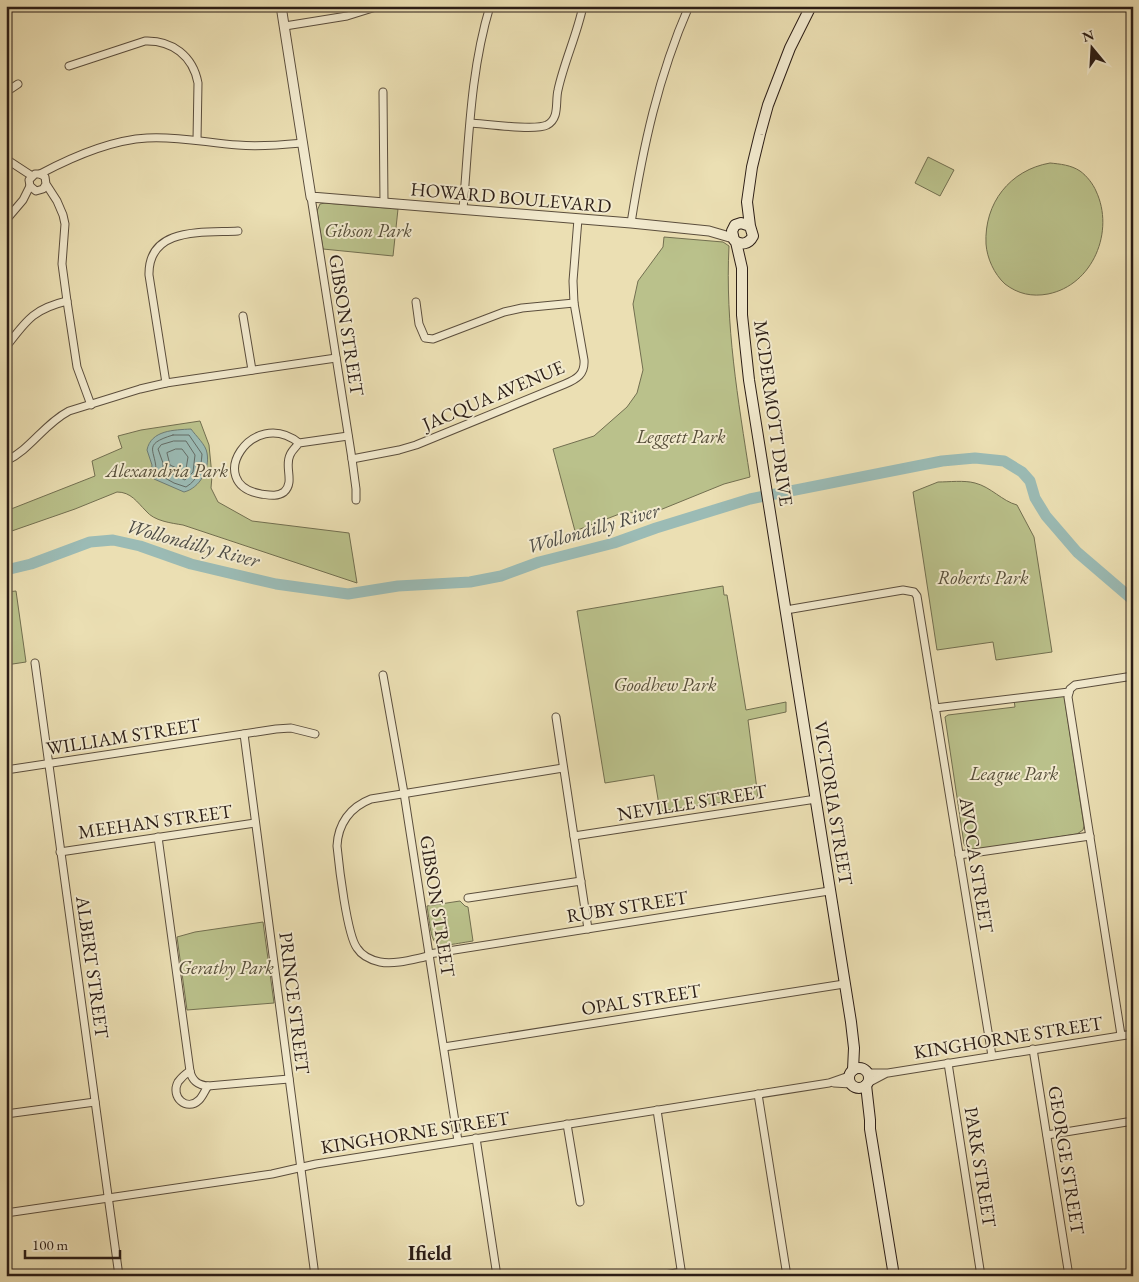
<svg xmlns="http://www.w3.org/2000/svg" width="1139" height="1282" font-family="'EB Garamond',serif">
<style>
.green{fill:#bac18b;stroke:#726f50}
.water{fill:#9bbbb5;stroke:#6e7c75}
.lines{fill:none;stroke-linecap:round;stroke-linejoin:round}
.shore{stroke:#636c66;stroke-width:1}
.river{stroke:#9bbbb5;stroke-width:11}
.minor-casing{stroke:#5b4e3d;stroke-width:9}
.tertiary-casing{stroke:#5b4e3d;stroke-width:11}
.secondary-casing{stroke:#2b1d16;stroke-width:12}
.minor{stroke:#f2eace;stroke-width:7}
.tertiary{stroke:#f2eace;stroke-width:9}
.secondary{stroke:#f2eace;stroke-width:10}
.labels{text-anchor:middle;stroke-width:4;stroke-linejoin:round;paint-order:stroke}
.street-label{font-size:19px;fill:#2b1d16;stroke:#f2eace}
.park-label{font-size:19px;font-style:italic;fill:#564e39;stroke:#f2eace}
.water-label{font-size:20px;font-style:italic;fill:#4d4c46;stroke:#f2eace}
.neighbourhood-label{font-size:20px;font-weight:bold;fill:#2b1d16;stroke:#f2eace}
</style>
<rect width="100%" height="100%" fill="#ebdfb3"/>
<filter id="stains"><feTurbulence type="fractalNoise" baseFrequency=".004" numOctaves="4"/><feColorMatrix values="0 0 0 0 .2 0 0 0 0 .09 0 0 0 0 .02 0 0 0 .5 -.17"/></filter>
<radialGradient id="worn" r=".72"><stop offset=".6" stop-color="#630" stop-opacity="0"/><stop offset="1" stop-color="#630" stop-opacity=".3"/></radialGradient>
<g class="green">
<polygon points="928,157 954,170 940,196 915,183"/>
<path d="M1050,163C1060,164 1071,165 1080,171C1087,176 1093,184 1096,191C1115,231 1093,285 1048,294C1032,297 1018,294 1005,284C994,274 987,258 986,244C984,203 1010,170 1050,163Z"/>
<polygon points="325,203 398,209 393,256 323,249 317,211 320,204"/>
<path d="M664,237L723,242L729,246C725,325 738,399 750,477L724,484L655,512L622,513L575,531L553,449L594,436L627,407L637,393L643,370L633,304L638,281L663,247Z"/>
<path d="M200,421L209,445L212,476L211,488L218,502L252,521L349,533L357,583L183,525C171,523 154,521 146,511C137,502 131,492 117,492L75,509L6,533V511L95,476L92,461L122,448L118,436L141,430Z"/>
<path d="M938,482C949,482 964,480 975,483C991,487 1002,501 1017,505L1034,537L1052,652L996,660L993,642L937,650L913,492Z"/>
<polygon points="723,586 724,595 727,595 746,710 786,702 786,712 748,720 758,797 660,811 654,775 605,783 577,611"/>
<polygon points="16,591 26,662 6,665 6,592"/>
<polygon points="1064,695 1084,826 1083,830 1077,834 973,850 967,849 964,844 945,717 948,715 1015,707 1014,700"/>
<path d="M460,901L465,906L468,907L473,941C429,948 434,951 427,906Z"/>
<polygon points="263,922 274,1003 187,1010 177,937 195,932"/>
</g>
<path class="water" d="M191,429C196,436 206,445 207,453C210,469 200,488 184,492L154,479L151,475L152,465L147,450C151,430 174,430 191,429Z"/>
<g class="lines">
<g class="shore">
<path d="M173,435H189L202,454C201,468 199,479 186,487L174,483L156,473C157,450 140,445 173,435Z"/>
<polygon points="174,441 186,441 195,455 193,472 185,480 163,470 163,463 158,449 161,445"/>
<polygon points="176,449 182,449 188,457 186,469 183,471 170,465 167,453"/>
</g>
<polyline class="river" points="6,570 31,564 90,542 113,540 140,546 191,564 276,584 348,594 398,586 470,582 501,576 539,562 614,543 656,528 750,499 942,461 975,458 1004,461 1022,472 1030,481 1035,498 1046,516 1077,552 1133,600"/>
<defs>
<g id="minor">
<polyline points="285,26 347,16 379,6"/>
<path d="M69,66L145,41C172,40 193,56 198,83L197,140"/>
<polyline points="6,92 18,84"/>
<polyline points="383,92 384,203"/>
<path d="M471,123C486,124 535,131 547,125C560,118 555,102 558,90C564,62 577,35 583,6"/>
<polyline points="6,159 32,176"/>
<path d="M40,174C72,157 111,140 147,138C178,136 208,143 238,145C260,147 281,145 303,143"/>
<polyline points="46,184 43,189 36,191 30,186 29,180 35,174 40,174 45,177 46,184 57,201 63,215 65,224 62,264 67,301 77,367 91,405"/>
<polyline points="311,197 352,459 356,489 356,500"/>
<path d="M463,209C469,141 470,72 490,6"/>
<polyline points="6,220 23,200 30,186"/>
<path d="M631,223C643,147 658,77 689,6"/>
<polyline points="416,302 419,324 425,338 433,339 504,312 522,308 574,303"/>
<polyline points="243,316 252,370"/>
<path d="M6,347C26,321 33,309 67,301"/>
<path d="M166,383L149,275C148,226 204,233 238,231"/>
<path d="M299,443C296,447 292,450 290,455C284,467 295,482 284,492C277,497 269,495 261,494C203,484 252,406 299,443L348,436"/>
<path d="M352,459L399,450L416,445L565,384C577,379 585,374 584,360L574,303L573,281L578,219"/>
<path d="M6,461C31,449 44,424 69,411L140,389L166,383L336,358"/>
<polyline points="786,610 903,590 914,592 917,596 992,1056"/>
<polyline points="35,663 119,1276"/>
<polyline points="383,675 404,793 458,1141"/>
<polyline points="935,708 1069,692"/>
<polyline points="556,717 588,929"/>
<polyline points="244,734 315,1276"/>
<polyline points="6,770 276,729 291,728 315,734"/>
<polyline points="574,836 816,799"/>
<path d="M158,837L190,1071C192,1081 198,1085 208,1086L289,1079"/>
<polyline points="60,852 255,823"/>
<polyline points="959,855 1090,836"/>
<polyline points="468,898 581,881"/>
<polyline points="429,954 829,891"/>
<path d="M429,956C414,959 395,965 380,962C371,960 362,956 357,948C347,935 339,866 337,846C338,824 350,807 371,799L563,768"/>
<polyline points="1121,1035 1068,697 1070,689 1075,685 1133,676"/>
<polyline points="444,1047 844,984"/>
<polyline points="1033,1049 1069,1276"/>
<polyline points="948,1063 981,1276"/>
<path d="M190,1071C185,1074 181,1078 178,1082C170,1097 187,1112 199,1100C203,1096 205,1090 208,1086"/>
<polyline points="868,1073 888,1073 1133,1034"/>
<polyline points="834,1083 851,1084"/>
<polyline points="868,1083 885,1074"/>
<polyline points="758,1094 787,1276"/>
<polyline points="657,1110 682,1276"/>
<polyline points="6,1114 95,1102"/>
<polyline points="567,1124 580,1202"/>
<polyline points="1047,1135 1133,1121"/>
<polyline points="476,1138 497,1276"/>
<polyline points="6,1213 272,1174 316,1164 829,1083 849,1076"/>
<polyline points="659,1276 682,1272"/>
</g>
<polyline id="tertiary" points="281,6 311,197 631,223 709,231 733,238"/>
<g id="secondary">
<path d="M750,226L741,223L735,225L732,231L734,240C741,246 749,244 753,236L750,226L747,202L752,167L760,134L768,105L790,48L811,6"/>
<polyline points="736,242 742,268 742,315 749,380 851,1022 854,1048 853,1070"/>
<circle cx="859" cy="1078" r="10"/>
<polyline points="866,1085 870,1120 870,1129 894,1276"/>
</g>
</defs>
<use href="#minor" class="minor-casing"/>
<use href="#tertiary" class="tertiary-casing"/>
<use href="#secondary" class="secondary-casing"/>
<use href="#minor" class="minor"/>
<use href="#tertiary" class="tertiary"/>
<use href="#secondary" class="secondary"/>
</g>
<g class="labels">
<g class="street-label">
<text transform="translate(511 197) rotate(5)" y="7">HOWARD BOULEVARD</text>
<text transform="translate(347 325) rotate(81)" y="7">GIBSON STREET</text>
<text transform="translate(493 395) rotate(-23)" y="7">JACQUA AVENUE</text>
<text transform="translate(774 413) rotate(82)" y="7">MCDERMOTT DRIVE</text>
<text transform="translate(123 736) rotate(-9)" y="7">WILLIAM STREET</text>
<text transform="translate(692 802) rotate(-9)" y="7">NEVILLE STREET</text>
<text transform="translate(834 803) rotate(81)" y="7">VICTORIA STREET</text>
<text transform="translate(155 821) rotate(-8)" y="7">MEEHAN STREET</text>
<text transform="translate(977 865) rotate(81)" y="7">AVOCA STREET</text>
<text transform="translate(438 906) rotate(81)" y="7">GIBSON STREET</text>
<text transform="translate(627 906) rotate(-9)" y="7">RUBY STREET</text>
<text transform="translate(93 967) rotate(82)" y="7">ALBERT STREET</text>
<text transform="translate(641 999) rotate(-9)" y="7">OPAL STREET</text>
<text transform="translate(295 1003) rotate(83)" y="7">PRINCE STREET</text>
<text transform="translate(1008 1037) rotate(-9)" y="7">KINGHORNE STREET</text>
<text transform="translate(415 1132) rotate(-9)" y="7">KINGHORNE STREET</text>
<text transform="translate(1067 1160) rotate(81)" y="7">GEORGE STREET</text>
<text transform="translate(981 1167) rotate(81)" y="7">PARK STREET</text>
</g>
<g class="park-label">
<text x="368" y="237">Gibson Park</text>
<text x="681" y="443">Leggett Park</text>
<text x="167" y="477">Alexandria Park</text>
<text x="983" y="584">Roberts Park</text>
<text x="665" y="691">Goodhew Park</text>
<text x="1014" y="780">League Park</text>
<text x="226" y="974">Gerathy Park</text>
</g>
<g class="water-label">
<text transform="translate(593 528) rotate(-16)" y="7">Wollondilly River</text>
<text transform="translate(193 543) rotate(15)" y="7">Wollondilly River</text>
</g>
<g class="neighbourhood-label">
<text x="430" y="1260">Ifield</text>
</g>
</g>
<rect width="1139" height="1282" fill="none" stroke="#ebdfb3" stroke-width="25"/>
<rect x="8" y="8" width="1124" height="1267" fill="none" stroke="#2b1d16" stroke-width="2.5"/>
<rect x="12" y="12" width="1114" height="1257" fill="none" stroke="#2b1d16"/>
<g transform="translate(1092 48) rotate(342)" stroke="#f2eace" stroke-width="4" paint-order="stroke">
<path d="M0-4L9 19L0 12L-9 19Z" fill="#2b1d16"/>
<text y="-8" font-size="14" font-weight="bold" text-anchor="middle" fill="#2b1d16">N</text>
</g>
<path d="M25 1250v8h95v-8" fill="none" stroke="#2b1d16" stroke-width="2.5"/>
<text x="32" y="1250" font-size="15" fill="#2b1d16" stroke="#f2eace" stroke-width="4" paint-order="stroke">100 m</text>
<rect width="100%" height="100%" filter="url(#stains)"/>
<rect width="100%" height="100%" fill="url(#worn)"/>
</svg>
